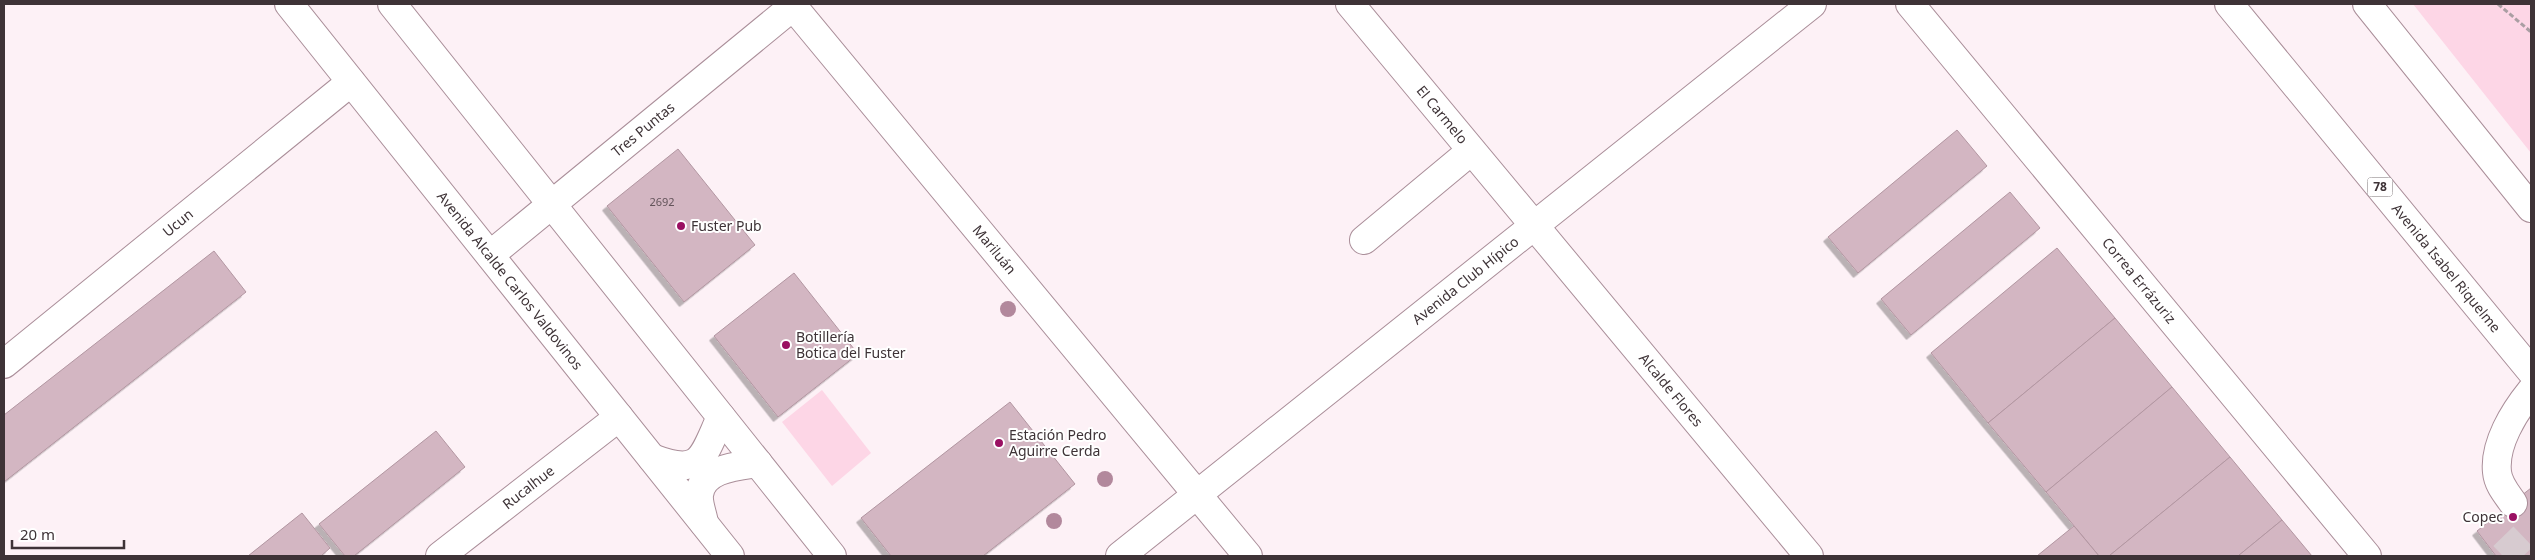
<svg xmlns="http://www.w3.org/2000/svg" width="2535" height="560" font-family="'Noto Sans',sans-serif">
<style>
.green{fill:#fdd6e6}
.building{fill:#d3b6c2;stroke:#b296a1;filter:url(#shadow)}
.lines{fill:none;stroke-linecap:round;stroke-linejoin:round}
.minor-tunnel{stroke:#d7cbd0;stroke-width:28;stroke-dasharray:28 14;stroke-linecap:butt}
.minor-casing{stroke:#aa8e99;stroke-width:30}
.major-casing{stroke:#aa8e99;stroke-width:30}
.highway-casing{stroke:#aa8e99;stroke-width:30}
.path{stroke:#aa9ea3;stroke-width:3;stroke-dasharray:5 2.5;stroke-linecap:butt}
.minor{stroke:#fff;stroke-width:28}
.major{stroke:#fff;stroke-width:28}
.highway{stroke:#fff;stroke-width:28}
.tree{fill:#b2889c}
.poi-dot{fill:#9a1062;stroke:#fff;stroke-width:2}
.labels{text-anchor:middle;stroke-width:4;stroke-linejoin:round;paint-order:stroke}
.number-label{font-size:11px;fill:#63545a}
.shield{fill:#fff;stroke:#787073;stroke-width:1}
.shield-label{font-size:12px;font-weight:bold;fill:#3e3337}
.street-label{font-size:14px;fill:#3e3337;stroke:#fff}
.poi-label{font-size:14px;fill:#3e3337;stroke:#fff;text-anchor:start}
</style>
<defs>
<filter id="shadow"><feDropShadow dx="-4.5" dy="4.5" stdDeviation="0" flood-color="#0004"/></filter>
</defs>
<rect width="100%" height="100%" fill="#fdf1f6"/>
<g class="green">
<polygon points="2413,4 2531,4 2531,153"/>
<polygon points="822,390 871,453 832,486 782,422"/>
</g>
<g class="building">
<polygon points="1957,130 1987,166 1858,273 1828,237"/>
<polygon points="678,149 755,245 684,302 607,206"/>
<polygon points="2010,192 2040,228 1911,335 1881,299"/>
<polygon points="2057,248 2115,318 1988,423 1931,353"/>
<polygon points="214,251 246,292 4,482 4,415"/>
<polygon points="794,273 858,354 778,417 714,336"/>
<polygon points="2115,318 2172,387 2046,492 1988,423"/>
<polygon points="2172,387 2230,457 2109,556 2099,556 2046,492"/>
<polygon points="1010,402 1075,484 983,556 891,556 861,518"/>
<polygon points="436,431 465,467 354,556 345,556 319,524"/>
<polygon points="2230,457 2282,520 2238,556 2109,556"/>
<polygon points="2531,488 2531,556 2496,556 2477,531"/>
<polygon points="302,513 330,548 321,556 248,556"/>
<polygon points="2282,520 2312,556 2238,556"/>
<polygon points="2074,526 2099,556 2037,556"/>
</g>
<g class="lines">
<polyline class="minor-tunnel" points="2503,556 2531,529"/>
<defs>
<g id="minor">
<path id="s1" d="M791,4L1248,556"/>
<path id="s2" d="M1350,4L1809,556"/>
<path id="s3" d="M1910,4L2367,556"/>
<polyline points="1364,240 1471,151"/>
<path id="s4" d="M490,255L796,4"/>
<path id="s5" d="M4,364L351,82"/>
<path d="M2513,503C2506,493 2498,484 2497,472C2494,444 2514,412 2531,391"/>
<path id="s6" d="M440,556L619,417"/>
</g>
<g id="major">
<path id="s7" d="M289,4L730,556"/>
<polyline points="392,4 832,556"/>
<path d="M652,458C702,477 702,458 721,417"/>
<path d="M704,523C703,515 698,504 699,495C702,468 738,466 758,463"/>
<path id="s8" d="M1120,556L1812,4"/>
</g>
<g id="highway">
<path id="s9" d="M2229,4L2531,371"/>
<polyline points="2367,4 2531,208"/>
</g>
</defs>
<use href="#minor" class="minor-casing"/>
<use href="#major" class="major-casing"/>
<use href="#highway" class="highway-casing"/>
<polyline class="path" points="2498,4 2531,32"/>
<use href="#minor" class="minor"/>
<use href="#major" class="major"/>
<use href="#highway" class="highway"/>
</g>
<g class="tree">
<circle cx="1008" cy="309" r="8"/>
<circle cx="1105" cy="479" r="8"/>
<circle cx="1054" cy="521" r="8"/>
</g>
<g class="poi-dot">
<circle cx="681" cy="226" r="5"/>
<circle cx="786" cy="345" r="5"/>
<circle cx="999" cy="443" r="5"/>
<circle cx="2513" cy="517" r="5"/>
</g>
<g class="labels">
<g class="number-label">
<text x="662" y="206">2692</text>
</g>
<rect class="shield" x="2367.5" y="177.5" width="25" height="19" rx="4"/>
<g class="shield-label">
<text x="2380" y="191">78</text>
</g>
<g class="street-label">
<text dy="5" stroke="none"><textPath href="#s2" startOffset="144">El Carmelo</textPath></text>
<text dy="5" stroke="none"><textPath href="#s4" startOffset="198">Tres Puntas</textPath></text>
<text dy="5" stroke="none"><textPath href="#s5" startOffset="224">Ucun</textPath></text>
<text dy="5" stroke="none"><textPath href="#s1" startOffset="319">Mariluán</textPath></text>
<text dy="5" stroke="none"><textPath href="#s9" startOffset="342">Avenida Isabel Riquelme</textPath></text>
<text dy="5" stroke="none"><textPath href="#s7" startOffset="354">Avenida Alcalde Carlos Valdovinos</textPath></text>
<text dy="5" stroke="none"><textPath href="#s8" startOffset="442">Avenida Club Hípico</textPath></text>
<text dy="5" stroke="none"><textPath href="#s3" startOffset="359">Correa Errázuriz</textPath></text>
<text dy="5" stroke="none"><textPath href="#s2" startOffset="502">Alcalde Flores</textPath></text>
<text dy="5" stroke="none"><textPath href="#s6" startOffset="112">Rucalhue</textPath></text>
</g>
<g class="poi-label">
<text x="691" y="231">Fuster Pub</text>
<text x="796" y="342">Botillería<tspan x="796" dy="16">Botica del Fuster</tspan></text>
<text x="1009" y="440">Estación Pedro<tspan x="1009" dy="16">Aguirre Cerda</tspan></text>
<text x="2503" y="522" text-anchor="end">Copec</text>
</g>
</g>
<rect width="2535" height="560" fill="none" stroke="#3e3337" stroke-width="10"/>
<path d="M12 540v8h112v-8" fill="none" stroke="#3e3337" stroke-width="2.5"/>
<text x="20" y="540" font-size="15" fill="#3e3337" stroke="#ffffff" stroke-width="4" paint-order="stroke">20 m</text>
</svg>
